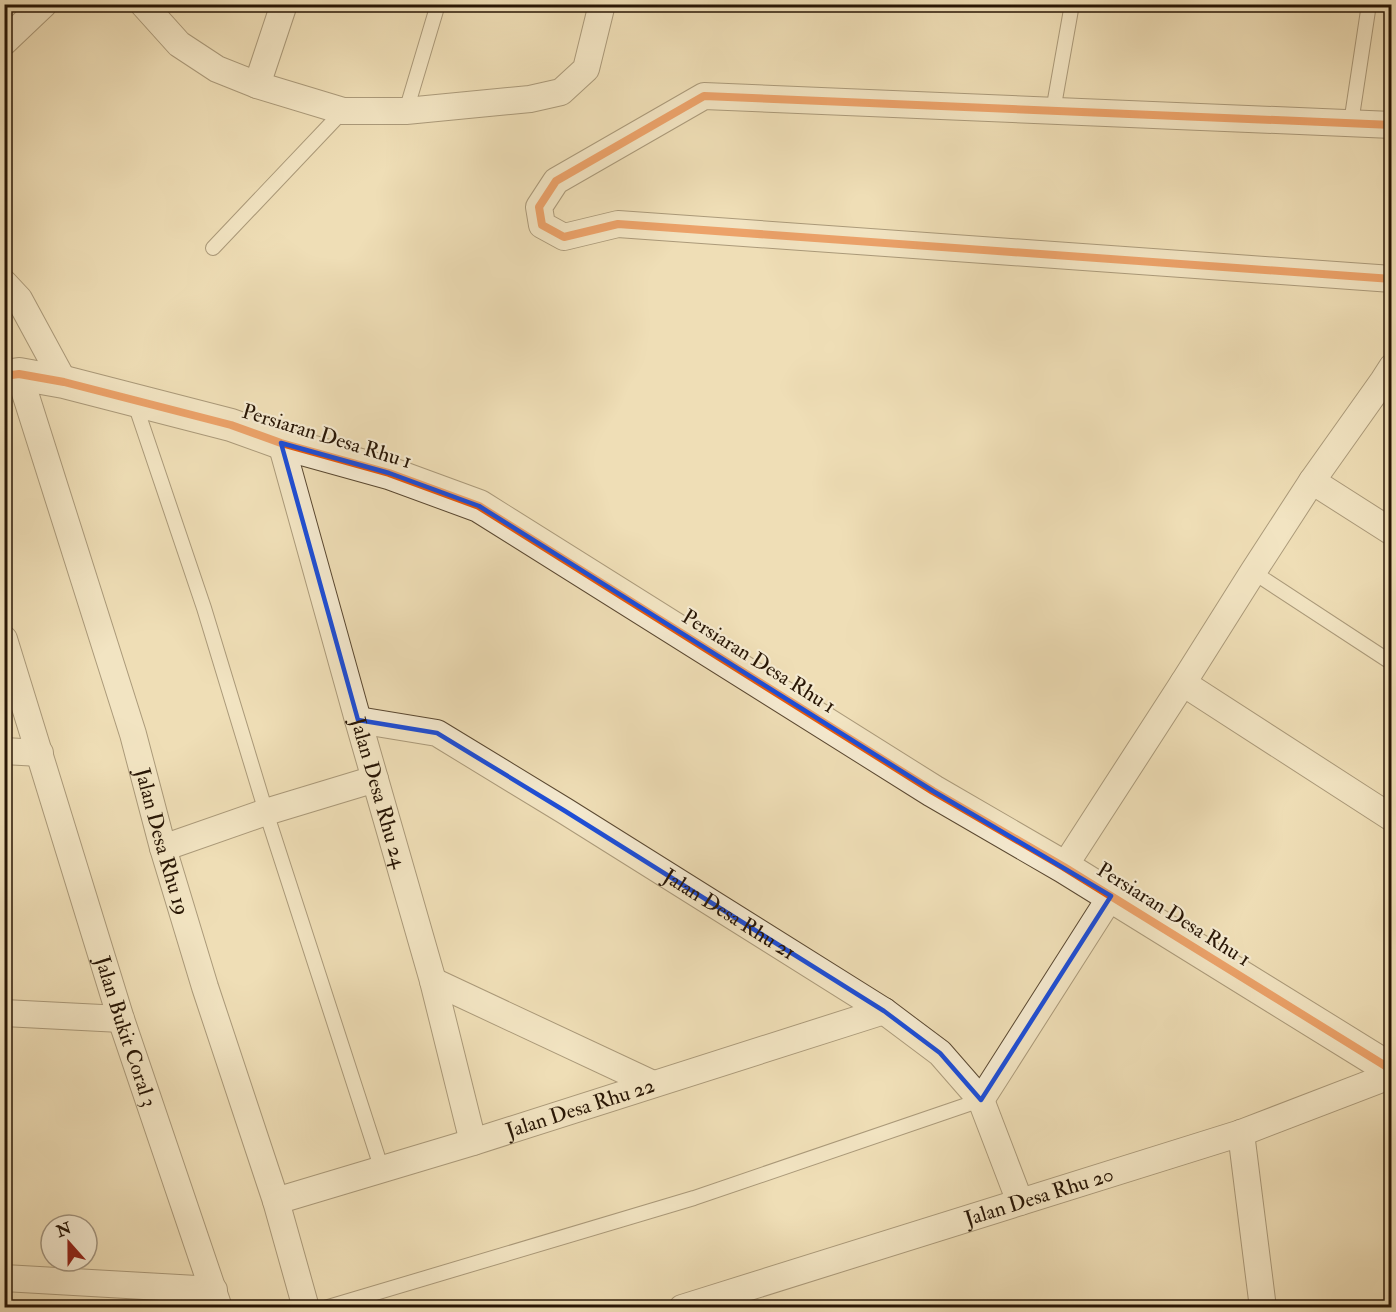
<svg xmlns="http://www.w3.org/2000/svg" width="1396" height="1312" font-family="'IM FELL Double Pica',serif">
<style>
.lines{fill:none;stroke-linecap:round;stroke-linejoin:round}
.service-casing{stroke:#5a4831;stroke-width:16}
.minor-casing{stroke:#5a4831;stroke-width:28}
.tertiary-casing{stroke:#5a4831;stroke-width:34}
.service{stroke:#f5ead0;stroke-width:14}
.minor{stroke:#f5ead0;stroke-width:26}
.tertiary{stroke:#f5ead0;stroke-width:32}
.cycleway-casing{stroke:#f5ead0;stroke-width:11}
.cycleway{stroke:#e8590c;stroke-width:8}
.marked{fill:none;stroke:#1d4ed8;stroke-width:4.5;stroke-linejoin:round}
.labels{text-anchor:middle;stroke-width:4.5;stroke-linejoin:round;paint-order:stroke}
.street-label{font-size:21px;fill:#281605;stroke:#f5ead0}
</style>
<rect width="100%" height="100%" fill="#efdeb6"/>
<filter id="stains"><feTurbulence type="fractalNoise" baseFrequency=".00333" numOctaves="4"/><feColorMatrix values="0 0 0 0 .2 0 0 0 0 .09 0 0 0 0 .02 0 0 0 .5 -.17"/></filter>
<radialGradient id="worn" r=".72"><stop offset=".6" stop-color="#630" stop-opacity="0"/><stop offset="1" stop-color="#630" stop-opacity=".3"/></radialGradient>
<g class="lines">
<defs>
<g id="service">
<polyline points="406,111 438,4"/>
<polyline points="1053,111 1072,4"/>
<polyline points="1351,123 1369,4"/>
<polyline points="213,248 343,111"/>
<polyline points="134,401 204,608 266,812 382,1170"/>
<polyline points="1253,572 1392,663"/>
<polyline points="325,1308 694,1198 981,1100"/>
</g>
<g id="minor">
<polyline points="143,4 179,44 217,69 257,85 343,111 406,111 530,99 561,92 586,69 602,4"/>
<polyline points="4,42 44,4"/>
<polyline points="257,85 284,4"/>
<polyline points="1392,125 704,96 556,181 539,207 542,225 564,237 618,224 1392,279"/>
<polyline points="4,283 19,299 64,382"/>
<path id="s1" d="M19,374L133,734L163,848L205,987L276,1201L306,1308"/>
<path id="s2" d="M281,443L358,720L433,981L473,1142"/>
<polyline points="1312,481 1392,532"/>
<path id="s3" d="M4,639L121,1019L219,1308"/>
<polyline points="1183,683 1392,818"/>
<path id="s4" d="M358,720L437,733L565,811L884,1011L940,1053L981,1100L1020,1202"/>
<polyline points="4,751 40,753"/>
<polyline points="163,848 266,812 375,779"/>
<polyline points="1064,867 1183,683 1253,572 1312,481 1383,381 1392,367"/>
<polyline points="433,981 653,1084"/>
<polyline points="4,1013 121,1019"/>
<polyline points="981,1100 1111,896"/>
<polyline points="1241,1133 1263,1308"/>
<path id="s5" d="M276,1201L473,1142L884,1011"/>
<polyline points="4,1278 214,1290"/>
<path id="s6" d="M682,1308L1241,1133L1392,1075"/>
</g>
<polyline id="tertiary" points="4,376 19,374 64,382 231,425 281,443 389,473 479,506 933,791 1064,867 1392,1070"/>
</defs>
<use href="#service" class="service-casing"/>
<use href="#minor" class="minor-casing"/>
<use href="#tertiary" class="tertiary-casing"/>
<use href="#service" class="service"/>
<use href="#minor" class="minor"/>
<use href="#tertiary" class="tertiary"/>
<defs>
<g id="cycleway">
<polyline points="1392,125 704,96 556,181 539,207 542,225 564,237 618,224 1392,279"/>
<polyline points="4,376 19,374 64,382 231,425 281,443 389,473 479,506 933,791 1064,867 1392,1070"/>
</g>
</defs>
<use href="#cycleway" class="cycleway-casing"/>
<use href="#cycleway" class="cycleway"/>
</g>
<path d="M0 0H1396V1312H0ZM281,443L389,473L479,506L933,791L1111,896L981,1100L940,1053L884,1011L565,811L437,733L358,720Z" fill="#efdeb6" fill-opacity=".55" fill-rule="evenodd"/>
<path class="marked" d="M281,443L389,473L479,506L933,791L1111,896L981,1100L940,1053L884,1011L565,811L437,733L358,720Z"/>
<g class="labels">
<g class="street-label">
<text transform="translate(327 436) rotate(17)" y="7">Persiaran Desa Rhu 1</text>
<text transform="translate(759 661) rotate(32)" y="7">Persiaran Desa Rhu 1</text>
<text dy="7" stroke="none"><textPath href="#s2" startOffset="363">Jalan Desa Rhu 24</textPath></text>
<text dy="7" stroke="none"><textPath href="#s1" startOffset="489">Jalan Desa Rhu 19</textPath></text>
<text dy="7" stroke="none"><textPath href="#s4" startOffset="424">Jalan Desa Rhu 21</textPath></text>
<text transform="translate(1174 914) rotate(32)" y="7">Persiaran Desa Rhu 1</text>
<text dy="7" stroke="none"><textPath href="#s3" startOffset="411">Jalan Bukit Coral 3</textPath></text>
<text dy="7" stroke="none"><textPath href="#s5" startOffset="318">Jalan Desa Rhu 22</textPath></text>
<text dy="7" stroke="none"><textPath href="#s6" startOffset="374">Jalan Desa Rhu 20</textPath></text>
</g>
</g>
<rect width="1396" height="1312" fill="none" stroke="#efdeb6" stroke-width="24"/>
<rect x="6" y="6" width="1384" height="1300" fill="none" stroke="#281605" stroke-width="3"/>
<rect x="12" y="12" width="1372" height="1288" fill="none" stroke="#281605" stroke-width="1.5"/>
<g transform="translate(69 1243) rotate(339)"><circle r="28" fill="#f5ead0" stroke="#a3957f" stroke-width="1.5"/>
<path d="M0-4.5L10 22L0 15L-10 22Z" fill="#8f2418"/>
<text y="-9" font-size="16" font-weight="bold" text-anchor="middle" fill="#281605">N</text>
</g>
<rect width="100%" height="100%" filter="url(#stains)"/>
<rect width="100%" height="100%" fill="url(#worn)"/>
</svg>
